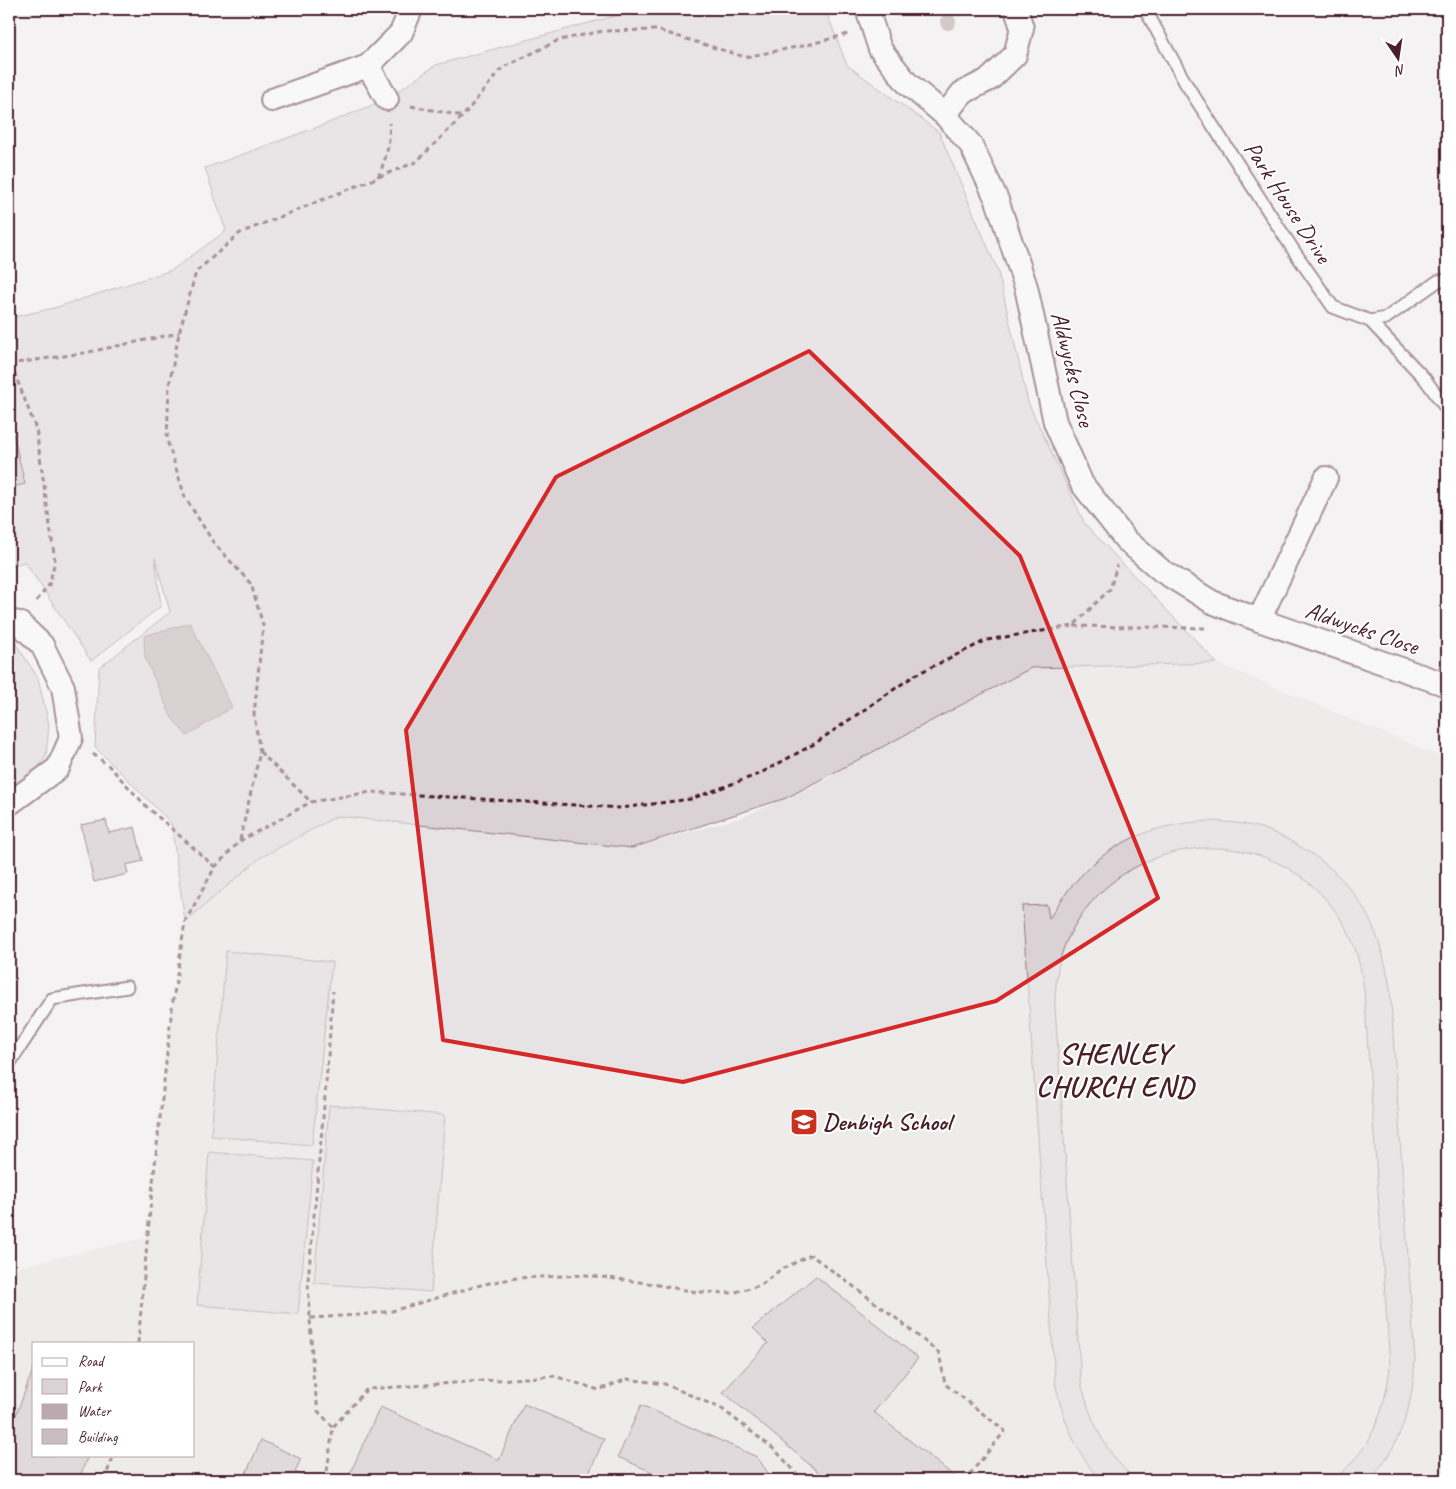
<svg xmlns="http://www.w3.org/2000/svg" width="1456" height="1489" font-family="Caveat,sans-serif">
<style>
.built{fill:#e7e2e3;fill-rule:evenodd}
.green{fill:#dbd2d5;stroke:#927880}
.water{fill:#baa9ae;stroke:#8d727a}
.building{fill:#cabdc1;stroke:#4a1f2b}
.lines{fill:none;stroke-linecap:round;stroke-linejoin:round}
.lane-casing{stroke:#4a1f2b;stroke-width:15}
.street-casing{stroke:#4a1f2b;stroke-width:26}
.path{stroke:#4a1f2b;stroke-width:3;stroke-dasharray:5 4;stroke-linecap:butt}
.lane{stroke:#fff;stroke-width:11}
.street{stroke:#fff;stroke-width:22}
.tree{fill:#aa979c}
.marked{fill:none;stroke:#d62828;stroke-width:4;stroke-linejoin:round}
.labels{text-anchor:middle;stroke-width:4;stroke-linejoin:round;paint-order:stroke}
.street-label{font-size:24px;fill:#4a1f2b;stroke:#fff}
.poi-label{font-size:24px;font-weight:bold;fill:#4a1f2b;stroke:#fff;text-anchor:start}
.district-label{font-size:29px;font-weight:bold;letter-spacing:1px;fill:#4a1f2b;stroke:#fff}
</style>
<rect width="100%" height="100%" fill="#f4f2f2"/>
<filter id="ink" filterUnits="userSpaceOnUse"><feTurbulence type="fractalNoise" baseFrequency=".02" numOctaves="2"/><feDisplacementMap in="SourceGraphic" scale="10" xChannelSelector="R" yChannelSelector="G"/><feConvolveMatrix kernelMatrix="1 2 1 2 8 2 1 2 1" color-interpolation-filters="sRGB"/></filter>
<g filter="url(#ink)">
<path class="built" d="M1217,663L1447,759V1480H9V1269L148,1237L172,1007L185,922L260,858L337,816L632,848L743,817L826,780L942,700L1031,668ZM34,1343H194V1455H34Z"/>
<g class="green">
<polygon points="640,9 825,9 847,65 939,132 998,271 1028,402 1085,524 1217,663 1031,668 786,798 632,848 337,816 260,858 185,922 171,823 95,747 99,668 170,612 155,558 161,606 91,661 25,562 9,566 9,318 54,308 172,270 226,231 205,168 326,124 387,99 436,65"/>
<polygon points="9,639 14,641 38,678 49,725 46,757 24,787 9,795"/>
<path d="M1211,821C1227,822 1242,823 1257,827C1272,831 1286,838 1299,846C1355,878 1380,925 1390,988L1415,1360C1412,1410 1402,1442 1370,1480H1333C1371,1450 1385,1413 1390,1366L1364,991C1361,967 1356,944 1343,923C1299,849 1206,827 1132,869C1101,886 1077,915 1064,947C1057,966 1055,987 1055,1007L1081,1382C1091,1422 1105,1453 1136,1480H1100C1075,1451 1062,1418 1055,1381L1022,906L1047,905L1049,919C1087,854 1136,824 1211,821Z"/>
<polygon points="226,951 332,962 312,1145 211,1136"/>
<polygon points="329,1105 445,1115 431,1292 314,1283"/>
<polygon points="209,1152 313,1161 298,1314 197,1305"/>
</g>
<polygon class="water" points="190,623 232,707 187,736 172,718 145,658 144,636"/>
<g class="building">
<polygon points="9,417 25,484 9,488"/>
<polygon points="106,820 109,833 135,827 143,861 126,865 128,874 94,882 81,825"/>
<polygon points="816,1276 918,1358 874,1412 959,1480 828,1480 723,1392 768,1343 753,1328"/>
<polygon points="34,1367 34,1455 88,1455 79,1480 33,1480 9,1472 9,1434"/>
<polygon points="524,1404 604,1439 586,1480 347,1480 380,1407 499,1460"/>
<polygon points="641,1405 757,1457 773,1480 651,1480 654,1473 618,1457"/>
<polygon points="261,1440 301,1459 295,1472 311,1480 243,1480"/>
</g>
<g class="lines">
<defs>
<g id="lane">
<polyline points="1145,9 1186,84 1296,254 1333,307 1370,321 1386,318 1438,281 1447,280"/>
<polyline points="1370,321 1425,379 1447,410"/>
<polyline points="9,1064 52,999 127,987"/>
</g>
<g id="street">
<polyline points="867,9 880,49 907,83 945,115 971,145 997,200 1026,287 1055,422 1082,484 1126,540 1162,571 1212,602 1259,620 1447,685"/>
<polyline points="368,66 387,99"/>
<polyline points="272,100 368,66 401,33 411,9"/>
<polyline points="945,115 962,93 990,79 1015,55 1022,28 1016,9"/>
<polyline points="1259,620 1326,478"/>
<polyline points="9,621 19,623 42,645 63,687 71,738 58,768 9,804"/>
</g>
</defs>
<use href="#lane" class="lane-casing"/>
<use href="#street" class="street-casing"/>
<g class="path">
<polyline points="411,106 463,116"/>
<path d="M378,177C386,159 391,142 389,123"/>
<polyline points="9,364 84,353 179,333"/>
<polyline points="11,364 36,429 55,561 49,585 34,604"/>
<polyline points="1074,626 1205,628"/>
<polyline points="260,752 254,715 263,625 251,584 213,542 185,497 167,440 169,386 179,333 196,272 240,233 416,162 463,116 502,68 559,40 603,31 657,30 745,57 807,45 848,34"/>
<polyline points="93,754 109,766 146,806 215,867"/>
<polyline points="240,840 260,752 311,802"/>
<polyline points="310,1318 359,1315 392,1311 484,1284 516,1278 586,1275 647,1283 696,1292 732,1293 761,1285 780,1270 811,1255 892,1315 939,1353 945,1384 1005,1431 969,1475"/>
<polyline points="138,1343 150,1210 172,1007 185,922 215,867 240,841 311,802 371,792 621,808 691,799 759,774 814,744 915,675 987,640 1073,626 1110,589 1117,565"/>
<polyline points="333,1427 318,1411 313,1374 308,1281 325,1096 333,991"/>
<polyline points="104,1480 114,1455"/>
<polyline points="326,1480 333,1427 367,1389 554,1376 599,1390 627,1379 665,1384 722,1409 775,1450 803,1480"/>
</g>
<use href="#lane" class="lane"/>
<use href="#street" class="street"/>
</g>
<circle class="tree" cx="948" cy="22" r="8"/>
</g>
<path d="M0 0H1456V1489H0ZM809,351L1020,556L1158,898L996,1001L683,1082L443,1040L406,730L556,477Z" fill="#f4f2f2" fill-opacity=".55" fill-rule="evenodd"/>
<path class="marked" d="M809,351L1020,556L1158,898L996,1001L683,1082L443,1040L406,730L556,477Z"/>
<defs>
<symbol id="school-square" viewBox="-11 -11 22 22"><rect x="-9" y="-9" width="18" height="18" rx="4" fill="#c8321e" stroke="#fff"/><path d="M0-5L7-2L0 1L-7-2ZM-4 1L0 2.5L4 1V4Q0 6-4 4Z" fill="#fff"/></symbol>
</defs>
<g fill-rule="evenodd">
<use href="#school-square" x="788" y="1106" width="32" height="32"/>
</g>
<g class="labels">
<g class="street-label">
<text transform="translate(1288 202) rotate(57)" y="8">Park House Drive</text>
<text transform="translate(1073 369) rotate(76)" y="8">Aldwycks Close</text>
<text transform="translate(1362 628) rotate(19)" y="8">Aldwycks Close</text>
</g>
<g class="poi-label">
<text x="823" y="1130">Denbigh School</text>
</g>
<g class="district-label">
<text x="1115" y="1063">SHENLEY<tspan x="1115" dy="33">CHURCH END</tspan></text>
</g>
</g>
<rect width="1456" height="1489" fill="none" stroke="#fff" stroke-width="30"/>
<rect x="15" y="15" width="1426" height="1459" fill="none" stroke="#4a1f2b" stroke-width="2" filter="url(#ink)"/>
<rect x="32" y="1342" width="162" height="115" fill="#ffffff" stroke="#b7a5aa"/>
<rect x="42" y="1358" width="25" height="8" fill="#ffffff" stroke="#b7a5aa"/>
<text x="78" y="1366" font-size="15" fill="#4a1f2b">Road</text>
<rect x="42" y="1379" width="25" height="15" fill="#dbd2d5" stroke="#b7a5aa"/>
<text x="78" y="1392" font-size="15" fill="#4a1f2b">Park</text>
<rect x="42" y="1404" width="25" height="15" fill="#baa9ae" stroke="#b7a5aa"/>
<text x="78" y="1416" font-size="15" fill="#4a1f2b">Water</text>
<rect x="42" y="1429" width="25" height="15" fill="#cabdc1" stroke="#b7a5aa"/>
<text x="78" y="1442" font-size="15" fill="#4a1f2b">Building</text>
<g transform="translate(1398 58) rotate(167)" stroke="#ffffff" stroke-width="4" paint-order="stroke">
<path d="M0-4L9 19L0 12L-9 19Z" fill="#4a1f2b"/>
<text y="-8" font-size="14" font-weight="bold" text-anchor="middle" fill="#4a1f2b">N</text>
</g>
</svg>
